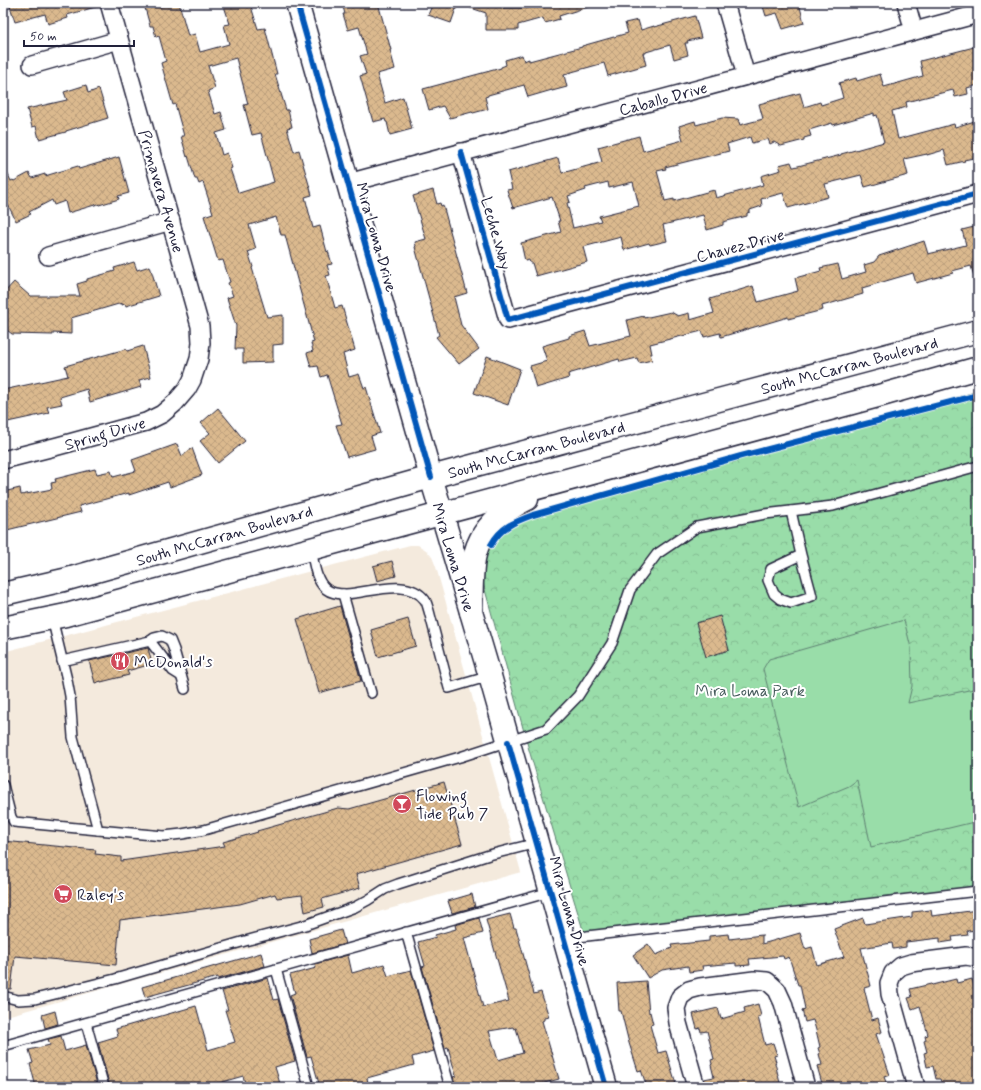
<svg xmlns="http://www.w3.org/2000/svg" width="981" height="1090" font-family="Mynerve,sans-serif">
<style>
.built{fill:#f4eadd}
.park{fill:url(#park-crowns);stroke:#5e8072}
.pitch{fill:#99dda9;stroke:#5e8072}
.building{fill:url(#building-cross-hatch);stroke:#22223b;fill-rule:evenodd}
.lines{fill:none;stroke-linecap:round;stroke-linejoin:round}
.service-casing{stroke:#22223b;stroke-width:12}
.minor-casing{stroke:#22223b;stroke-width:20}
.tertiary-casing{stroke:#22223b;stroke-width:25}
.secondary-casing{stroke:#22223b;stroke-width:25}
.primary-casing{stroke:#22223b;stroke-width:25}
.service{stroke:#fff;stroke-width:9}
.minor{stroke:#fff;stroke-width:17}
.tertiary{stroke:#fff;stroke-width:22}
.secondary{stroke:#fff;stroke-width:22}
.primary{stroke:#fff;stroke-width:22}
.cycleway-casing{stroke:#fff;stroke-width:8}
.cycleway{stroke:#0057b8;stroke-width:6}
.labels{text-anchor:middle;stroke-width:4;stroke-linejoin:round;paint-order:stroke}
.street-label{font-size:16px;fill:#22223b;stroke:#fff}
.poi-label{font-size:16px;fill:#22223b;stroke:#fff;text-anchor:start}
.park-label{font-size:16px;fill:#465a5c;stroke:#fff}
</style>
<defs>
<pattern id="park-crowns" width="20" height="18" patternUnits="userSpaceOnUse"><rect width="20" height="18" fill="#99dda9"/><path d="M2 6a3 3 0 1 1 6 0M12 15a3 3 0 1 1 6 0" fill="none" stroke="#84bd92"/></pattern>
<pattern id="building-cross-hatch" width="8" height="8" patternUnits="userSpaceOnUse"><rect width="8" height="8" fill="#dbb98e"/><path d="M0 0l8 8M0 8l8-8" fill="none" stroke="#bc9f7b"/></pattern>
</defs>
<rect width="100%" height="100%" fill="#fff"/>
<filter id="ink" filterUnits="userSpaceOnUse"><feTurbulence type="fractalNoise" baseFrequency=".025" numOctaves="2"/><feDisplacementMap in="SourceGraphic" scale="8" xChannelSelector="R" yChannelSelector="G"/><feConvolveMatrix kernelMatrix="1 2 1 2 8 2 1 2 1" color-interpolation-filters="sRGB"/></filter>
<g filter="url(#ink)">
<polygon class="built" points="410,545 418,545 426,550 432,557 436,567 521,872 3,1017 3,652"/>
<polygon class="park" points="978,391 978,894 586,940 529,750 484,586 481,566 491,537 515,518 794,442 861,425"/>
<polygon class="pitch" points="904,620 911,648 912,686 908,703 978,688 978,821 871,847 857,780 849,786 799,807 763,669 769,659"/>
<g class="building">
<polygon points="9,3 98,3 99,6 67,15 68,18 48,24 45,14 15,22"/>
<path d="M159,3L160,7L173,3H179L188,36L195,34L200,52L229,44L224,25L230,24L223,3H250L258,29L265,28L277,74H275L286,110H288L292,127L287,128L294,152L299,150L312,195L305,197L313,228L320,226L327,252L328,251L332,264L327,265L330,275L326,276L335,308L342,306L355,350L343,354L349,377L359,374L364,388L366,387L380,433L371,436L375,449L347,457L336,425L342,424L327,375L321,377L318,366L311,367L307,353L313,351L311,343L314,342L285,235H281L276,217L249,225L256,249L248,252L253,267L252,268L267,317L283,315V344L273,345V362L243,363V349H235L236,326L227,298L233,296L228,283L230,282L223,260L218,261L204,216L213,213L203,182L199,184L197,179H195L188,156L187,157L181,136H184L175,104L173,105L161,63L166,61L159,36L156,37L153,26H150L145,8ZM236,58L248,104L244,105L252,135L261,133L274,182L239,193L238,192L230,169L232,168L227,153L222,155L216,133L226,130L221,112L215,114L208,91L215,88L208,66Z"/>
<polygon points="342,3 378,3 391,50 390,50 395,69 377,74 385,103 403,97 412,129 390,135 387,122 386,122 385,119 373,122 360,76 366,74 360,56 367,54 359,27 348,30 343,14 345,14"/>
<polygon points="433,3 458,3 451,23 428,15"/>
<polygon points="462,3 502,3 502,8 529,8 528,3 591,3 591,6 559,16 560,19 545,23 543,18 518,25 518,30 486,30 486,13 462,5"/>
<polygon points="762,3 799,3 804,23 783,29 777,13 766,16"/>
<polygon points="695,16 701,38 687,41 688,43 685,43 688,55 674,59 670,45 646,52 646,53 643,53 646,65 608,76 604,63 568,73 568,74 564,75 567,87 552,91 552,90 528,97 524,85 488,95 488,96 485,97 488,109 473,113 472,112 450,118 443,106 429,110 423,89 501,68 501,67 506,65 505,60 522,55 524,61 529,59 529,61 582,47 582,46 628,33 625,23 638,20 641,30 654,26 654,27"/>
<path d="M978,46V85L967,88L968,94L955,97L953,90L906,102L907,107L892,111L898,139L954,124L955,127L978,120V157L964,160L965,161L948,165L944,150L927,155V154L904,159L908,175L865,187L861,175L825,184L828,197L788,208L783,193L761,199L762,206L750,210V212L747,213V216L723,222V225L707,230L703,215L663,225L667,241L650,245L649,243L624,250L621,237L583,247L587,262L536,276L532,263H530L529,260L525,261L521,243L561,232L558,221H560L552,197L513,208L507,190L512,189L508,172L558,158L562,173L602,162L598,147L639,136L643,151L683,140L679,126L695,121L696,125L722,118L738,119L740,125L763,119L759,104L800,93L804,107L820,102L821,105L843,98L839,83L856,78L857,81L880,74L884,87L923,76L920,61ZM874,113V116L877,115L884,142L841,154V155L794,167H793L791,162L779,165L781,170L761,176L763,185L716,198L714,190L674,201V199L665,201L657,171L666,169L665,167L729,151L727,144L750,137L752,143L768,139L770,144L774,142L781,146L804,140V138L811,136L809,130L832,123L833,125ZM608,182L609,188L633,182L639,206L599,216L601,221L573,228L567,203L570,202L568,196L586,190L585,188Z"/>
<polygon points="86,85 88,93 99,89 108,118 66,131 66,132 39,139 36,126 32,127 27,109 67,100 64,92"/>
<polygon points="119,157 129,193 118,196 119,199 99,205 98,204 68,213 65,201 54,205 52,200 29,212 31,214 16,221 3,195 3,164 11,181 13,180 14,181 29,173 32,178 45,174 45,176 78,166 79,169"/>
<polygon points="433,190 437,204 440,203 441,206 443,205 467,293 454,297 461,325 479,349 459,364 436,337 439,335 415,247 416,246 415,242 426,239 413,196"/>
<polygon points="978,226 978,275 974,276 971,266 952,271 953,273 916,283 913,273 862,288 863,294 822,306 823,310 788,319 788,317 721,337 720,333 704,337 702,331 650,344 652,354 650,354 652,360 639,363 637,358 620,362 619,359 568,374 569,378 536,388 530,366 547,361 542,346 569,338 569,336 585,331 590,346 631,336 627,320 644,316 644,318 671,312 678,316 689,313 690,320 714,313 710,299 753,286 758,302 798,291 795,278 821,271 820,268 838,264 842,279 866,272 864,265 874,262 879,256 924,241 928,254 966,245 962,230"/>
<polygon points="134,262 137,270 150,266 159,296 126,306 125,304 122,305 122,303 71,318 71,334 53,333 53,335 12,334 3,327 3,294 14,282 30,296 80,296 77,284 87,281 87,279 115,271 114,268"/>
<polygon points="143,346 151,377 139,380 141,387 90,402 87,389 60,397 62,404 47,407 49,413 3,423 3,390 68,376 65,366 126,349 127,351"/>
<polygon points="487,356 520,369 508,405 474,393"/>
<polygon points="218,408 245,441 218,463 200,441 210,433 201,423"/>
<polygon points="177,444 182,456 192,448 202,475 170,487 168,482 129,495 129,493 79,506 81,512 7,530 3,512 3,492 20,488 21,495 52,489 51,483 56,482 55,479 95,469 97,474 111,471 113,477 136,471 132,460"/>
<polygon points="392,561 396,576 377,581 373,566"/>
<polygon points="340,606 361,681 319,693 297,619"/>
<polygon points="720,616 729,650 706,657 696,623"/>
<polygon points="408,619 416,646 378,657 371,630"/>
<polygon points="148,648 152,664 127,671 129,675 101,682 101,681 95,683 89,661"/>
<polygon points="444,782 462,844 356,874 360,888 322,899 324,907 305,912 302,895 277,898 275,894 240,904 120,920 116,965 15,956 11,989 3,988 3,841 96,850 95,854 121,857 121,861 225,846 223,842 258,832 257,831 338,808 349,809"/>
<polygon points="472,894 475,907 452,913 448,901"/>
<polygon points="931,910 932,916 978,910 978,930 967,931 968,935 952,937 953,941 940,943 940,938 906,942 906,947 893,949 892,943 861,948 871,986 864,988 872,1020 878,1018 882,1032 876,1034 890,1075 884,1077 888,1087 823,1087 817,1066 822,1065 819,1054 820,1054 818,1048 820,1047 816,1030 813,1020 805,1022 802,1010 805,1009 800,985 798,985 789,957 784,959 783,956 749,959 750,965 736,966 736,963 702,966 703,970 689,972 688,966 662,970 648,978 633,955 648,944 656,955 672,948 671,945 709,941 709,936 728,934 729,939 762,935 762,944 800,933 805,949 812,947 817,965 844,957 834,929 863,918 865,924 912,917 912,912"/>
<path d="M510,914L514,928H516L534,994L541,992L549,1017L544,1018V1020L542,1021L559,1079L530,1087H456L453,1077L456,1076L448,1047L445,1048L422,967L425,966L418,942L436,937L435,935L456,929L455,925L479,918L483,933L464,938L483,1007L509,1001L486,920ZM513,1027L514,1029L516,1028L523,1053L498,1060L489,1031Z"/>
<polygon points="341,930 345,944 312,953 309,939"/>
<polygon points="261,953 265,966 218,979 218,977 145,997 142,987"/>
<polygon points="348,955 352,973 384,964 388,976 411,970 434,1051 412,1057 414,1065 367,1078 369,1087 320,1087 311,1056 307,1057 290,995 295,993 290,975 316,968 315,964"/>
<polygon points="268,978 274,1000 278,999 295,1061 275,1067 281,1087 250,1087 248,1082 245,1083 243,1076 205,1087 110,1087 98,1042 118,1036 116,1029 196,1006 208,1050 235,1042 225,1010 228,1010 222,991"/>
<polygon points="956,979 957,983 972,979 978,1002 978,1087 943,1087 940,1079 936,1079 933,1066 927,1067 924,1053 927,1052 924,1041 926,1040 925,1036 928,1035 920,1006 912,1009 908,998 912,997 910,989 931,984 932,985"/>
<polygon points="646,981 649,1013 650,1012 653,1024 650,1025 658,1053 666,1051 677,1087 647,1087 641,1070 638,1071 629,1043 621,1011 619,1011 617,983"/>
<polygon points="758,1004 761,1016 758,1017 765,1045 773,1043 777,1055 774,1056 776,1062 775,1063 781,1087 706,1087 704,1079 714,1077 711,1065 712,1064 711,1060 714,1059 707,1031 701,1032 700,1028 697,1029 693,1014 718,1008 721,1019 745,1012 744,1008"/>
<polygon points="55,1011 58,1024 45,1028 42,1015"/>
<polygon points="61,1036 65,1051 86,1045 98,1087 36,1087 30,1064 33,1063 29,1050 50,1045 48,1039"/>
</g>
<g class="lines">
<defs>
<g id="service">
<polyline points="791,511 801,555 771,569 768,580 774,594 780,599 791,603 812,596 801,555"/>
<path d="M311,549C314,562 315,580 326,589C331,593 339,594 346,594C369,593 408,577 425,600C427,603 428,608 429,611L449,688L490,676"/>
<polyline points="343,594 371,693"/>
<polyline points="52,618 67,680 70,696 73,737 98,830 164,836 182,834 204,830 460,757 546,729 578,696 612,643 630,590 657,554 697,527 765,514 833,506 978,466"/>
<polyline points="150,641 173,671 181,676"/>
<polyline points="62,661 150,641 154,638 162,636 170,640 174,650 185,689"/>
<polyline points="3,785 11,817 14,822 98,830"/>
<polyline points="406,932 450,1087"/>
<polyline points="564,938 587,936 978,891"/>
<polyline points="276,969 309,1087"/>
<polyline points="3,996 18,1000 35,999 115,979 245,941 305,925 355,907 368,900 385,889 398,884 489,855 537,843"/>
<polyline points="86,1023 104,1087"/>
<polyline points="3,1046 550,892"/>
</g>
<g id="minor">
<polyline points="725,3 746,76"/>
<polyline points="906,3 914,31"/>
<polyline points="32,65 119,40"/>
<polyline points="461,152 508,320 978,194"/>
<polyline points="348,183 978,14"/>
<polyline points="48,256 171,221"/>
<polyline points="3,460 58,446 146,422 162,414 175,403 187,389 192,380 199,359 201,343 200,326 109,3"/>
<polyline points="696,1087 678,1023 676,1008 680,997 689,990 700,987 754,980 767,981 777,990 783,1003 806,1087"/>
<polyline points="916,1087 890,994 889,983 893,973 901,966 911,963 966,956 978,958"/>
</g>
<polyline id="tertiary" points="297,3 431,477"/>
<polyline id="secondary" points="431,477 490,676 606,1087"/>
<g id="primary">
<polyline points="3,594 64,580 431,477 696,406 978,331"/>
<path d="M471,612C472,595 471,577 474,559C479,530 502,511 527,499"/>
<polyline points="3,628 66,615 882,395 978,368"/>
</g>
</defs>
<use href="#service" class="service-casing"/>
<use href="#minor" class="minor-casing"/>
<use href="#tertiary" class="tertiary-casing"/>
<use href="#secondary" class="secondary-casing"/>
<use href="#primary" class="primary-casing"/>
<use href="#service" class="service"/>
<use href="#minor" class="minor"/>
<use href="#tertiary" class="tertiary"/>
<use href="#secondary" class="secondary"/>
<use href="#primary" class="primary"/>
<defs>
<g id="cycleway">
<polyline points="297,3 431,477"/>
<polyline points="461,152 508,320 978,194"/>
<path d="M491,545C501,527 514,522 533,515L741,456L978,395"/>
<polyline points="508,742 606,1087"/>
</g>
</defs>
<use href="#cycleway" class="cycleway-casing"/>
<use href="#cycleway" class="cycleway"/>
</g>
</g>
<defs>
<symbol id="restaurant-disc" viewBox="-11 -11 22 22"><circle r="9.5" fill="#d1495b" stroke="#fff"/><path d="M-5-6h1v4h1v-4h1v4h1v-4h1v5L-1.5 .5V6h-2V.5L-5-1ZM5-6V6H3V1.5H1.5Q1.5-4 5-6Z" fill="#fff"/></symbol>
<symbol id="bar-disc" viewBox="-11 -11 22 22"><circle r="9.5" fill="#d1495b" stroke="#fff"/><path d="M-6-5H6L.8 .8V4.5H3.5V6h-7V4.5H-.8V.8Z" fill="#fff"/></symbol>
<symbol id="supermarket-disc" viewBox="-11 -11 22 22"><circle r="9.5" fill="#d1495b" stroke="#fff"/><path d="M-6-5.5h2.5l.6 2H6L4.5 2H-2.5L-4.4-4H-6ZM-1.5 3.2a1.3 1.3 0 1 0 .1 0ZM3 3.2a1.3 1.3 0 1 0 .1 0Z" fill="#fff"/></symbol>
</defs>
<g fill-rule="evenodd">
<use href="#restaurant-disc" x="109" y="650" width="22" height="22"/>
<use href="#bar-disc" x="391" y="793" width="22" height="22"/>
<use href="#supermarket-disc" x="52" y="883" width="22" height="22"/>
</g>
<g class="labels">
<g class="street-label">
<text transform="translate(663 98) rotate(-15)" y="6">Caballo Drive</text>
<text transform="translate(162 191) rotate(74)" y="6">Primavera Avenue</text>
<text transform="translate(497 233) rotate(74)" y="6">Leche Way</text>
<text transform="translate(377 237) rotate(74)" y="6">Mira Loma Drive</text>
<text transform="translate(740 245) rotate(-15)" y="6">Chavez Drive</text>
<text transform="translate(849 365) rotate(-15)" y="6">South McCarran Boulevard</text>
<text transform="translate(105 433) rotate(-16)" y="6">Spring Drive</text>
<text transform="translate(536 449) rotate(-15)" y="6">South McCarran Boulevard</text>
<text transform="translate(224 535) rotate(-16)" y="6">South McCarran Boulevard</text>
<text transform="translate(454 557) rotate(73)" y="6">Mira Loma Drive</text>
<text transform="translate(570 911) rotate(74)" y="6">Mira Loma Drive</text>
</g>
<g class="poi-label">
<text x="134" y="667">McDonald's</text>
<text x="416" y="801">Flowing<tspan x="416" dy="18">Tide Pub 7</tspan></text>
<text x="77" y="900">Raley's</text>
</g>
<g class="park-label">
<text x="750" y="696">Mira Loma Park</text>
</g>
</g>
<rect width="981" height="1090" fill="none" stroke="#fff" stroke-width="16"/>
<rect x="8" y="8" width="965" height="1074" fill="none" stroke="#22223b" stroke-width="1.5" filter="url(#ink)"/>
<path d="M24 40v6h110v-6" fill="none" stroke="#22223b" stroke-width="2"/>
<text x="30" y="40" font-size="12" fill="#22223b" stroke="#ffffff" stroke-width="3" paint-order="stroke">50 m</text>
</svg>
